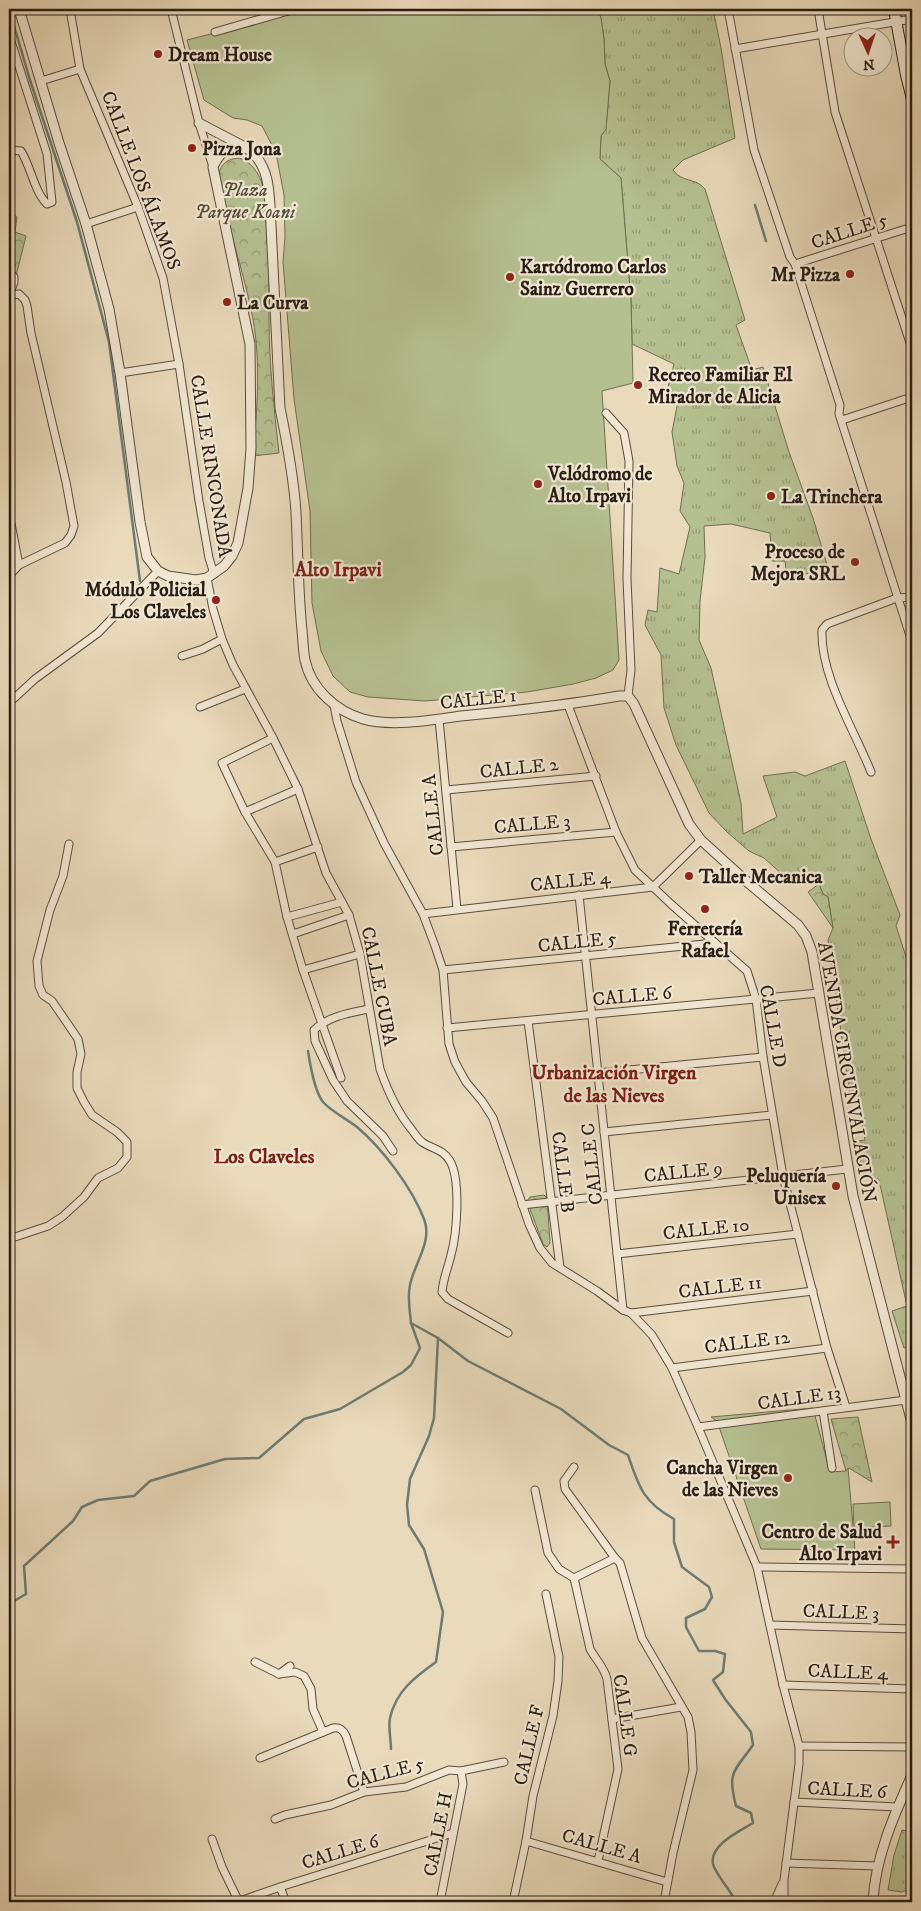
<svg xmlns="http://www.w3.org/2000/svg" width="921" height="1911" font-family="'IM FELL DW Pica',serif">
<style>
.grass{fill:url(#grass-tufts);stroke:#6f6f53}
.park{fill:url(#park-crowns);stroke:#6f6f53}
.pitch{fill:#b5c091;stroke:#6f6f53}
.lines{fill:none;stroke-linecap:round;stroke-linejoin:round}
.stream{stroke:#6c7c75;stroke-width:2.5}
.minor-casing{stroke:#594d3e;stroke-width:9}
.tertiary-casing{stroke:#594d3e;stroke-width:11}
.secondary-casing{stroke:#291e15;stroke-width:12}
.minor{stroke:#f1e7d3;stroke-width:7}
.tertiary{stroke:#f1e7d3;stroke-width:9}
.secondary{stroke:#f1e7d3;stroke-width:10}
.poi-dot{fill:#8f2418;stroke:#f1e7d3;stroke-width:2}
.labels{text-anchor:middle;stroke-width:4.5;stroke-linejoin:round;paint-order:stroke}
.poi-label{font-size:19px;font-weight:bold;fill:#291e15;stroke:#f1e7d3;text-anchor:start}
.street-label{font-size:19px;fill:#291e15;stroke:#f1e7d3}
.park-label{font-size:19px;font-style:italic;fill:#534f3a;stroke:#f1e7d3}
.neighbourhood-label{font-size:20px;font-weight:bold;fill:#7a1f14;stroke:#f1e7d3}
</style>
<defs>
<pattern id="grass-tufts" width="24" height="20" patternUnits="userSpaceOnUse" patternTransform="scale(1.25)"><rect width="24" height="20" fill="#b5c091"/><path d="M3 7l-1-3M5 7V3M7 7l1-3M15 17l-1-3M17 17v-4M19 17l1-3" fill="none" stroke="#939b75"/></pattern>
<pattern id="park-crowns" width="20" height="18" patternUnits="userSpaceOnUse" patternTransform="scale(1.25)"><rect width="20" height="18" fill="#b5c091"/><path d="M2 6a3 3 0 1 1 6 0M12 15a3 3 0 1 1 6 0" fill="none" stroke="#939b75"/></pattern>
</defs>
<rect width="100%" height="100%" fill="#e9dabb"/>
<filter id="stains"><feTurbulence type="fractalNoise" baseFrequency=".004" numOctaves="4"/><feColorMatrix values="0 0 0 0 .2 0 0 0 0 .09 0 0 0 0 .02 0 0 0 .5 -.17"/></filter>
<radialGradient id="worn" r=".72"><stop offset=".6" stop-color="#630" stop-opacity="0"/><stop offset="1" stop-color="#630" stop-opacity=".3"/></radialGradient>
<g class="grass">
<path d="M597,9H713L721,48L735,138L683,160L673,170C682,183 695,177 705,189L745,320L736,325L752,370L763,367L789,452L813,518L828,568L787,579L785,561H772L770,533L731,524L704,526L705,557L700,601L699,640L711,668L741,803L743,834L777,817L763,776L795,772L805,776L845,761L871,839L900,915L896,926L912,975V1346L904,1348L892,1311L907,1306L881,1189L878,1179L862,1178L858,1141L865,1140L857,1099L850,1096L828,940L833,928L828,897L823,894L819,884L809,875L793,884L764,858L749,851L727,832L709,813L676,745L664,708L661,655L645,625L648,610L657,612L660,568L679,574L690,527L680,511L684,483L677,466L672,432L678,401L673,392L667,391L674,364L632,344L631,301L621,178L600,159L601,136L606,128L610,81L605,64L604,39L601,18Z"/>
<polygon points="902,1830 912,1832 912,1888 902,1892 888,1890 894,1855"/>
</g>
<g class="park">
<path d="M239,158C257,164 263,182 266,200C272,237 268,282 269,319C269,364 274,408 279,453L253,456C257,411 261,364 253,319C244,271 226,224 218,175C222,163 227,159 239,158Z"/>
<polygon points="9,207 11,213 17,217 15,232 26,236 16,276 9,269"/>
<polygon points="819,884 823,894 828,897 833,928 808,892"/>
<polygon points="544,1195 547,1198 550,1243 547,1247 543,1244 527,1201 530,1197"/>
<polygon points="858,1417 872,1482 849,1468 846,1471 831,1419"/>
</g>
<g class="pitch">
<polygon points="310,9 597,9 601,18 604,39 605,64 610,81 606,129 601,136 600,159 621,178 631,301 633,383 602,391 619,660 613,670 596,678 573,684 527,692 425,701 368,697 350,692 333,676 321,651 312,603 310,511 294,399 283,262 285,237 284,195 276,153 262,126 247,120 233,118 204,100 187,40"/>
<polygon points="813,1408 830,1472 846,1471 848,1468 855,1550 761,1549 717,1421 711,1417"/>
<polygon points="890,1502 891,1526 854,1528 853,1504"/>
</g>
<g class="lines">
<g class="stream">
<polyline points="9,9 30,80 77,222 109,342 140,581"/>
<polyline points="755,205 766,241"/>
<path d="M308,1051C310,1064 315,1092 323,1102C332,1112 347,1119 357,1127C383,1149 412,1188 424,1219C433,1241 414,1264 410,1285C407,1298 410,1310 411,1323L438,1338L468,1361L561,1409L609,1445L628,1455C639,1487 643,1502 674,1519V1542L682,1567L709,1587L712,1597L705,1609L686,1618V1627L699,1651H715L725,1654L723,1672L713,1680L725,1699L751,1732L753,1745C734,1772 727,1771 736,1806L751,1813L753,1823C740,1831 709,1845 713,1864C715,1872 727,1887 732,1895L730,1902"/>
<polyline points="9,1604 26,1594 24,1566 73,1521 82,1507 98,1500 134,1496 150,1481 225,1459 259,1458 304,1419 340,1409 403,1372 411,1365 420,1348 411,1323"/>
<path d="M391,1749C391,1740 388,1727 390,1718C396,1691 415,1677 436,1662L443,1612L424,1549L409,1525L407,1505L410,1479L429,1436L434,1418L438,1338"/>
</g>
<defs>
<g id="minor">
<polyline points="70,9 80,69 138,207 163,278 179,364 199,501 209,558 214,574"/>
<polyline points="171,9 199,123 213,167"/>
<polyline points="728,9 754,150 790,257 795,264 840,405 839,414 912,642"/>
<polyline points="818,9 835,112 912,349"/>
<polyline points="215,32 295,9"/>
<path d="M9,35L47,154L52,202L47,204C34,191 31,167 21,151L9,150"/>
<polyline points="735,49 912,19"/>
<polyline points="41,81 80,69"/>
<polyline points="86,224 138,207"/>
<polyline points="795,264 912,227"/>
<polyline points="9,272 14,277 14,282 9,296"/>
<polyline points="120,373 179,364"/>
<polyline points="606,413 624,433 629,461 627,579 631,670 628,696"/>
<polyline points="842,420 912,397"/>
<polyline points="9,513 19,565"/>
<polyline points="9,576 19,565 65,543 71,535 74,526 66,482 31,333 27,306 25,300 19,294 10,295"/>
<path d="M207,578L213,609L222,639L233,665L273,738L298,789L326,873L349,915L360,954L380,1069C388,1092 397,1112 412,1130C415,1134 418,1139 422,1142C432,1149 443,1149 450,1161C461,1180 457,1234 451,1255C448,1268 443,1279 442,1292L448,1299L508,1333"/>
<polyline points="182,656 203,649 222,639"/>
<polyline points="9,703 35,679 98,633 158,571"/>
<polyline points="334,705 337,721 356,782 384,843 423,914 435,946 443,970 449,1044 455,1062 466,1082 482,1101 493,1118 529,1224 540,1248 552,1263 597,1291 623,1310 631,1313 652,1335 672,1368 698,1427 757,1567 783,1685 799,1746 799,1764 784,1880 784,1902"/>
<polyline points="568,705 616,832 635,870 672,905 747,971 756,999 763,1057 783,1176 827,1348 846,1407"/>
<polyline points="200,707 245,689"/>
<polyline points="439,719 457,909"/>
<polyline points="273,738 222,763 245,812 275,862 287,917 303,970 341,1078"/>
<path d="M871,772C854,729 820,676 822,630L827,624L897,598L912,597"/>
<polyline points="446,790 596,776"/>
<polyline points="245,812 298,789"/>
<polyline points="451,847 616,832"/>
<polyline points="275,862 318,847"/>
<polyline points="579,895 623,1310"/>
<polyline points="423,914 653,887 701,840"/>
<polyline points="287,917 342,902"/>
<polyline points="293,934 349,915"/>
<polyline points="303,970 360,954"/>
<polyline points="443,970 715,943"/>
<path d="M369,1009C349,1013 329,1016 314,1030L315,1041L333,1080L347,1101L383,1136L393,1151"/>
<polyline points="528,1021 560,1267"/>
<polyline points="447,1028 819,993"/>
<polyline points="598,1073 763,1057"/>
<polyline points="604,1132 772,1115"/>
<polyline points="522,1205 847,1169"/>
<polyline points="9,1239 48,1226 62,1217 84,1197 98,1178 118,1168 127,1157 127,1142 117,1132 92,1115 84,1102 77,1088 77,1072 81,1054 78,1039 52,1001 43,995 39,986 37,961 50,910 63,876 69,844"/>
<polyline points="617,1254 798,1234"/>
<polyline points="631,1313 813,1291"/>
<polyline points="672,1368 827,1348"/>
<polyline points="823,1411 832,1468"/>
<polyline points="698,1427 906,1400"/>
<polyline points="574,1467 564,1481 565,1489 615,1558 620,1563 642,1638 688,1717 691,1732 693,1770 673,1853 664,1902"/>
<polyline points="535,1490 548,1553 559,1569 574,1578"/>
<polyline points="757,1567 912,1569"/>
<path d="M574,1578L590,1649C596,1660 604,1667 607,1679L618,1769L598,1861"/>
<polyline points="574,1578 615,1558"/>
<polyline points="770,1625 912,1629"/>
<polyline points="255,1662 279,1674 290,1666"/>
<polyline points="279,1674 295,1672 304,1676 311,1689 313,1709 323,1732"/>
<polyline points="783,1685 912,1689"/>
<polyline points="612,1719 681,1707"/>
<polyline points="799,1746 912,1747"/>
<path d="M260,1758L333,1728C340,1727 343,1730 346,1736L364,1792"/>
<polyline points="794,1802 897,1807"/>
<polyline points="275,1819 285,1815 331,1805 364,1792 406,1787 449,1770 461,1771 504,1762"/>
<polyline points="212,1839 222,1867 239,1902"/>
<polyline points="526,1841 667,1882"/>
<polyline points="786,1863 877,1866"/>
<polyline points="280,1887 286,1902"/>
<polyline points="237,1902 280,1887 453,1833"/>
<polyline points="440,1902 463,1784 461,1771"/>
<polyline points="513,1902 526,1841 533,1796 553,1716 558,1681 559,1657 546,1594"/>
<polyline points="774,1902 782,1884"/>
</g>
<g id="tertiary">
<path d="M19,9L59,143L86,224L109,309L120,373L140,522L147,557L158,571L168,576L196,580L207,578L224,566L232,556L238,543L248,488L251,448L250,344L213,167C224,142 247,138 261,164C268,176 269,191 270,205L280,408C287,442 294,478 296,513C298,552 298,591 302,630C303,640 303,650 305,660C311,689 336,711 363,719C391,727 433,720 461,716C514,711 567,705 619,696H628L634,704L689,824L701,840L745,880L798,925L806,936L812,952L853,1196L912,1423"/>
<polyline points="199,123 243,146"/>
<path d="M873,1902C875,1858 894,1815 912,1775"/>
</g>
<polyline id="secondary" points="894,9 906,75 912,99"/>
</defs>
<use href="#minor" class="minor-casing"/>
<use href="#tertiary" class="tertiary-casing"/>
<use href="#secondary" class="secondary-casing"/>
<use href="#minor" class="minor"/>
<use href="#tertiary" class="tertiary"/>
<use href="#secondary" class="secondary"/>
</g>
<g class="poi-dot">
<circle cx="158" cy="54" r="5"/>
<circle cx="192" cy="148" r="5"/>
<circle cx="850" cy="274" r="5"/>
<circle cx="510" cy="277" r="5"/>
<circle cx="227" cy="302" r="5"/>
<circle cx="638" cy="385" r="5"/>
<circle cx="538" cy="484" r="5"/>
<circle cx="771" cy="496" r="5"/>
<circle cx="855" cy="562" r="5"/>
<circle cx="216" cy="600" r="5"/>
<circle cx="689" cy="876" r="5"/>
<circle cx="705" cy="909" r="5"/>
<circle cx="836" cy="1186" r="5"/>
<circle cx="788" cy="1478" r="5"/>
<path d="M890.5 1534.5h5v5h5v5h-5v5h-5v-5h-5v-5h5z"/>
</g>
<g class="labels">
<g class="poi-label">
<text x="168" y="61">Dream House</text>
<text x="202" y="155">Pizza Jona</text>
<text x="520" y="273">Kartódromo Carlos<tspan x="520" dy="22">Sainz Guerrero</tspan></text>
<text x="840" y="281" text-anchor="end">Mr Pizza</text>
<text x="237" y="309">La Curva</text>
<text x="648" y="381">Recreo Familiar El<tspan x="648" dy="22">Mirador de Alicia</tspan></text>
<text x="548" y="480">Velódromo de<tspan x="548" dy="22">Alto Irpavi</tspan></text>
<text x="781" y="503">La Trinchera</text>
<text x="845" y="558" text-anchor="end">Proceso de<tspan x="845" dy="22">Mejora SRL</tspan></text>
<text x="206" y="596" text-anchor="end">Módulo Policial<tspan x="206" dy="22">Los Claveles</tspan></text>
<text x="699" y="883">Taller Mecanica</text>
<text x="705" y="935" text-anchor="middle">Ferretería<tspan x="705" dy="22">Rafael</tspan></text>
<text x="826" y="1182" text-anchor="end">Peluquería<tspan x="826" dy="22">Unisex</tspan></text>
<text x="778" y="1474" text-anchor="end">Cancha Virgen<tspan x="778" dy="22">de las Nieves</tspan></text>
<text x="882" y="1538" text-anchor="end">Centro de Salud<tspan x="882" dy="22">Alto Irpavi</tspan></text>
</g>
<g class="street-label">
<text transform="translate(142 180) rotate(69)" y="7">CALLE LOS ÁLAMOS</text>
<text transform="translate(849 230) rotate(-18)" y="7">CALLE 5</text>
<text transform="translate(212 466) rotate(81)" y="7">CALLE RINCONADA</text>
<text transform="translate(478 698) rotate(-6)" y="7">CALLE 1</text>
<text transform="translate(519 767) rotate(-6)" y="7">CALLE 2</text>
<text transform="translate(432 815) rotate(-96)" y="7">CALLE A</text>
<text transform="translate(532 823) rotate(-5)" y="7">CALLE 3</text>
<text transform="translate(570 880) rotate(-6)" y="7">CALLE 4</text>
<text transform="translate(577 941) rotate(-6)" y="7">CALLE 5</text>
<text transform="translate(380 986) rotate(79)" y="7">CALLE CUBA</text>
<text transform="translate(632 995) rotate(-5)" y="7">CALLE 6</text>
<text transform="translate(774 1026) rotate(80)" y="7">CALLE D</text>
<text transform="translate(848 1072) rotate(80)" y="7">AVENIDA CIRCUNVALACIÓN</text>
<text transform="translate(591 1164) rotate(-96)" y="7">CALLE C</text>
<text transform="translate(683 1171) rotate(-6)" y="7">CALLE 9</text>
<text transform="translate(564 1172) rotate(83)" y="7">CALLE B</text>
<text transform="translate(706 1228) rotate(-6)" y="7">CALLE 10</text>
<text transform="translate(720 1286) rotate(-7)" y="7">CALLE 11</text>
<text transform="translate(747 1341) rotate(-7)" y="7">CALLE 12</text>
<text transform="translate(799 1397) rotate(-8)" y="7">CALLE 13</text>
<text transform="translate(841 1611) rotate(2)" y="7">CALLE 3</text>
<text transform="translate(848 1671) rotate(2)" y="7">CALLE 4</text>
<text transform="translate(626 1715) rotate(82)" y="7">CALLE G</text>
<text transform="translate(528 1745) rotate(-77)" y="7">CALLE F</text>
<text transform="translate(385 1772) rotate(-15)" y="7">CALLE 5</text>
<text transform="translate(847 1789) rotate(3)" y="7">CALLE 6</text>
<text transform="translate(437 1834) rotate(-79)" y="7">CALLE H</text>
<text transform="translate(602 1845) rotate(16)" y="7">CALLE A</text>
<text transform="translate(340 1851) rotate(-17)" y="7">CALLE 6</text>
</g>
<g class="park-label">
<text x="245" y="196">Plaza<tspan x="245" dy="22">Parque Koani</tspan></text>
</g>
<g class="neighbourhood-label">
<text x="338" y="576">Alto Irpavi</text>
<text x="614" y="1079">Urbanización Virgen<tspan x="614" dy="23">de las Nieves</tspan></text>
<text x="264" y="1163">Los Claveles</text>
</g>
</g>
<rect width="921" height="1911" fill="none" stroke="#e9dabb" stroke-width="30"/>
<rect x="10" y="10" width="901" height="1891" fill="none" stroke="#291e15" stroke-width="2.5"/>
<rect x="15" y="15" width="891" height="1881" fill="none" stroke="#291e15"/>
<g transform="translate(868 52) rotate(177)"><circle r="24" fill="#f1e7d3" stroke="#a19787"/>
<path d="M0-4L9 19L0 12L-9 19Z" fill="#8f2418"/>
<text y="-8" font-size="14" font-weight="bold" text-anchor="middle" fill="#291e15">N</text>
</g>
<rect width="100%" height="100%" filter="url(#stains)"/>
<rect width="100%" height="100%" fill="url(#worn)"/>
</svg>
